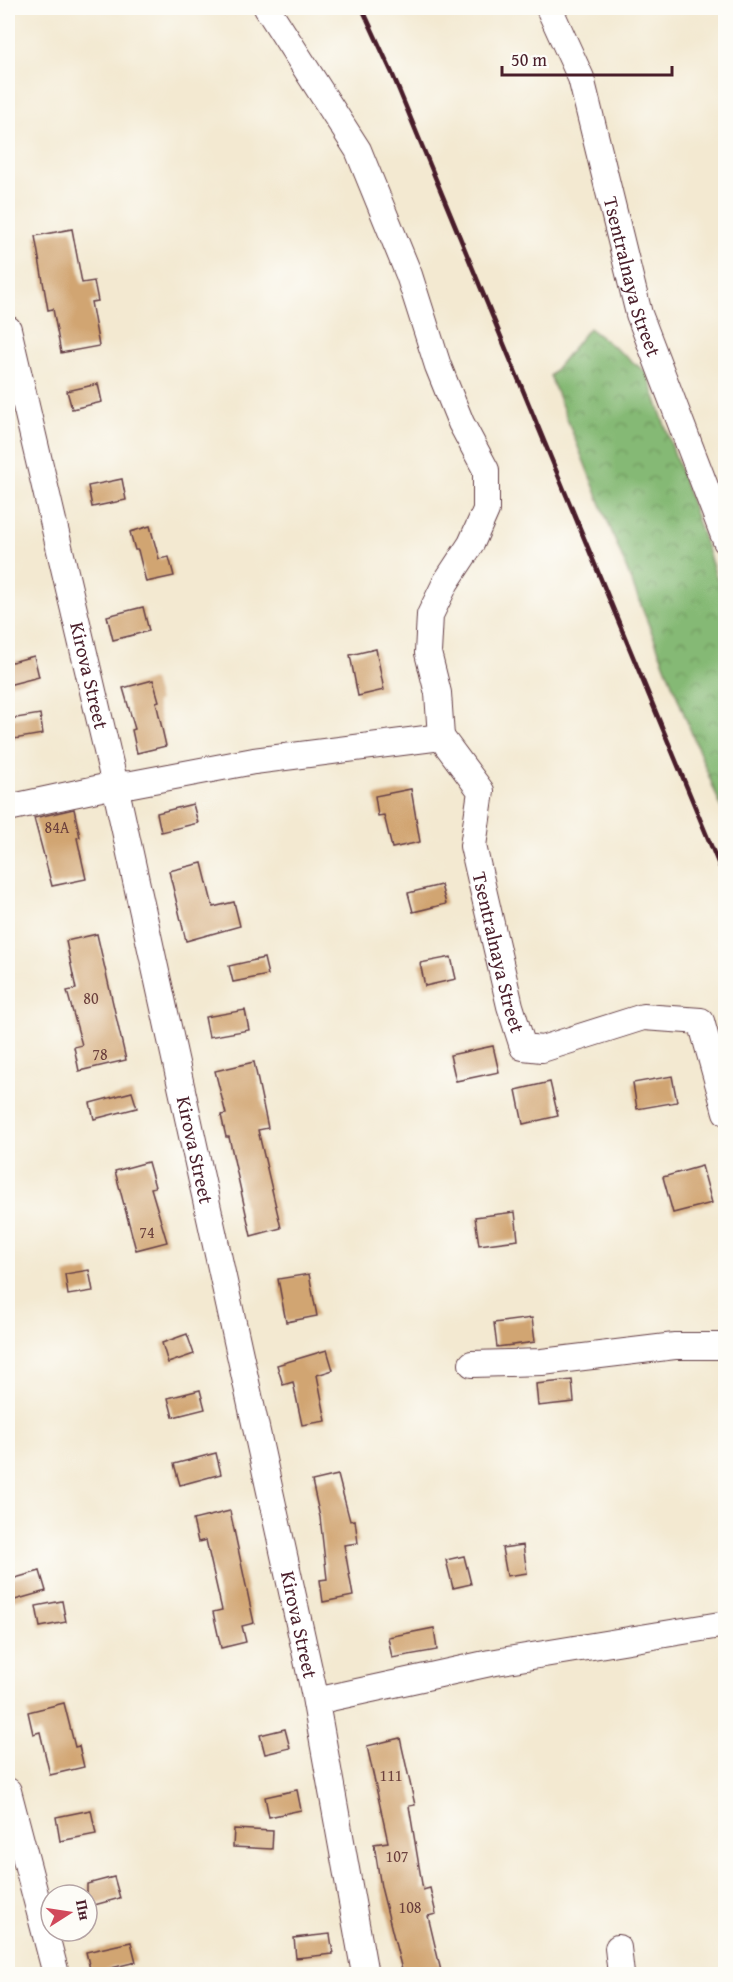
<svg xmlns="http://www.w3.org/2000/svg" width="733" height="1982" font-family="'Gentium Book Plus',serif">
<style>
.forest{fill:url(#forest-crowns);stroke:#686c50;stroke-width:1.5}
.building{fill:#d1a572}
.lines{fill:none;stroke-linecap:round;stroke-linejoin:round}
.street-casing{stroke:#633d44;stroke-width:28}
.street{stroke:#fff;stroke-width:26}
.rail{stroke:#4a1f2b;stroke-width:4.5}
.labels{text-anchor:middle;stroke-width:5;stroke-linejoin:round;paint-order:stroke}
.number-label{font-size:16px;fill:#6c403d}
.street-label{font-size:20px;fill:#4a1f2b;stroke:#fdfcf7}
</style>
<defs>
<pattern id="forest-crowns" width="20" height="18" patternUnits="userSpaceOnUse" patternTransform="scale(1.5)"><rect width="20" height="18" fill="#85b974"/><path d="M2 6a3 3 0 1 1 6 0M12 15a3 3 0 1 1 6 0" fill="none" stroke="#6f965f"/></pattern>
</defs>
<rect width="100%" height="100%" fill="#fdfcf7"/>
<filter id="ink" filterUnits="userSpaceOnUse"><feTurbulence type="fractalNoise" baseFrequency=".0167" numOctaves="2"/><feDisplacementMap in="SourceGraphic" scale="12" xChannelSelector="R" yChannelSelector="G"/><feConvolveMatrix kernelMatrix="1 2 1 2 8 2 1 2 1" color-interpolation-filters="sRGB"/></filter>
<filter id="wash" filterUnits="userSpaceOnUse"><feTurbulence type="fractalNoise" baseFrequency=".008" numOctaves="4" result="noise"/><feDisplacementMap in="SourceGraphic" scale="24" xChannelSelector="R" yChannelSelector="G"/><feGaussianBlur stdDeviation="1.35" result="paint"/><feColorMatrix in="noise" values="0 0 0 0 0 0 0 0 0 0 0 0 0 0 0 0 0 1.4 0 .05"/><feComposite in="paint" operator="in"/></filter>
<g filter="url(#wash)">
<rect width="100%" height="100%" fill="#f3e9d1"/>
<polygon class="forest" points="589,328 647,373 725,602 725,817 550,376"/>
<g id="blocks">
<g class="building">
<polygon points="72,229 82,283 94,281 98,301 91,302 99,346 61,353 53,309 48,310 35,236"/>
<polygon points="98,384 102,402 72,409 67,391"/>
<polygon points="122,479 126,500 92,507 88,486"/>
<polygon points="150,526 159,559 169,557 174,576 146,582 138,550 135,550 130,532"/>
<polygon points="143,607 149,631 113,640 107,616"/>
<polygon points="376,649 384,690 358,696 350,655"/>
<polygon points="34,656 39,677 8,685 8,663"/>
<polygon points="153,680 159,701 156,702 166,746 137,753 132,730 135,729 123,688"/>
<polygon points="40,714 43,734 14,739 10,719"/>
<polygon points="411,789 420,842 392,848 384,815 378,816 375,796"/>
<polygon points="193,804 198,823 161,832 157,813"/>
<polygon points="74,809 80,837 77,838 86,879 52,886 34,818"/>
<polygon points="202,863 213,907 234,902 240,926 186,941 169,871"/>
<polygon points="441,885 446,904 413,912 408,893"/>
<polygon points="97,934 126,1060 79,1071 74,1047 82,1045 67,991 76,989 66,941"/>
<polygon points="451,957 456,979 425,986 420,963"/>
<polygon points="264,958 268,975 233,982 229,966"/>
<polygon points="245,1010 249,1030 209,1037 205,1017"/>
<polygon points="493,1046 499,1072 456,1081 450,1055"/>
<polygon points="254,1062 268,1128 258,1130 281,1228 251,1236 229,1137 226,1137 221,1115 226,1114 215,1071"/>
<polygon points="672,1076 677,1102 637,1109 633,1083"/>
<polygon points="550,1082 558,1116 523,1124 516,1090"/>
<polygon points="132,1092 137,1108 94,1119 90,1103"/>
<polygon points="148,1162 155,1187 151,1188 167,1242 136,1250 115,1171"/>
<polygon points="702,1166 712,1203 673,1213 663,1177"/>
<polygon points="515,1212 518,1240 479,1245 475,1217"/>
<polygon points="89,1270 93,1291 68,1295 65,1274"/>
<polygon points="309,1274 317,1316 286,1322 278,1279"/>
<polygon points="532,1318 535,1342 497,1347 494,1323"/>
<polygon points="187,1334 194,1354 168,1363 162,1343"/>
<polygon points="327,1350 333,1370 317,1375 326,1421 302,1425 293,1382 283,1385 277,1365"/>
<polygon points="572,1380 574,1402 538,1406 536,1384"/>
<polygon points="200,1390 205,1409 173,1417 168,1398"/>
<polygon points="216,1453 221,1474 180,1485 174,1464"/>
<polygon points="338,1475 350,1521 355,1520 358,1543 344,1545 353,1596 323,1602 320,1580 327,1579 320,1517 312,1481"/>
<polygon points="230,1511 254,1623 242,1626 246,1642 221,1648 213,1612 222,1610 206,1540 198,1542 193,1520"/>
<polygon points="523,1545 527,1573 507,1576 502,1548"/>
<polygon points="464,1556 471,1584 453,1588 446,1560"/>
<polygon points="40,1571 46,1591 8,1602 8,1580"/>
<polygon points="62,1601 66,1622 40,1627 36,1606"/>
<polygon points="434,1628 437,1650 392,1658 388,1637"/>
<polygon points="64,1703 75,1747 79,1746 84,1767 50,1775 40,1732 33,1734 28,1712"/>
<polygon points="285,1729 290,1748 265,1754 260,1735"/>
<polygon points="400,1738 415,1805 409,1806 423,1890 430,1888 436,1914 428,1916 441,1971 427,1974 403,1974 381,1887 374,1844 388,1842 367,1746"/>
<polygon points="297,1790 301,1810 269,1817 265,1797"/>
<polygon points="91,1810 96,1834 60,1841 56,1817"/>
<polygon points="234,1829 273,1831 272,1849 233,1847"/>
<polygon points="114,1877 120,1898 87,1907 87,1884"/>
<polygon points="330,1934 333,1954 296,1958 294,1938"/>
<polygon points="131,1942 136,1962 91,1973 86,1952"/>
</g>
</g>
</g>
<g filter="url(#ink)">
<use href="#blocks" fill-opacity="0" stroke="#633d44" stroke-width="1.5"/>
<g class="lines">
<defs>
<g id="street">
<polyline points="267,8 358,150 409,275 438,366 461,423 486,470 486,510 471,544 446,582 430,615 428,653 438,693 441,737"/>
<path id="s1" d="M549,8L581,78L639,314L726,541"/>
<path id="s2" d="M8,329L115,785L314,1692L365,1974"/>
<path id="s3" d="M441,737L481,791L473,846L510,1006L523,1047L542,1049L643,1017L701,1021L726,1112"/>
<polyline points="8,808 115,785 132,784 254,761 441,737"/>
<polyline points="472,1364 542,1362 675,1346 726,1346"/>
<polyline points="316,1701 490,1663 726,1624"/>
<polyline points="8,1791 56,1974"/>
<polyline points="618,1948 621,1974"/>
</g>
</defs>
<use href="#street" class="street-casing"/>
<use href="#street" class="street"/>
<polyline class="rail" points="362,8 392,73 726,882"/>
</g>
</g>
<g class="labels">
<g class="number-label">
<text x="57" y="833">84А</text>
<text x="91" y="1004">80</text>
<text x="100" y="1060">78</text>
<text x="147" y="1238">74</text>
<text x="391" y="1781">111</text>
<text x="397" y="1862">107</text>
<text x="410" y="1913">108</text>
</g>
<g class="street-label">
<text dy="7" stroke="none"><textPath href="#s1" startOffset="282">Tsentralnaya Street</textPath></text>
<text dy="7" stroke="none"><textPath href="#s2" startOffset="356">Kirova Street</textPath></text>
<text dy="7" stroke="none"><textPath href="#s3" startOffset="232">Tsentralnaya Street</textPath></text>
<text dy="7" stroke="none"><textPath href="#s2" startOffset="842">Kirova Street</textPath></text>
<text dy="7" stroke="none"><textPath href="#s2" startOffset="1328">Kirova Street</textPath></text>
</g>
</g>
<rect width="733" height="1982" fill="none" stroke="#fdfcf7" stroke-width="30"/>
<g transform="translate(69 1913) rotate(78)"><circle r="28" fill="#fdfcf7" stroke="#b5a4a5" stroke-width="1.5"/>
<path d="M0-4.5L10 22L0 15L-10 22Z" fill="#d1495b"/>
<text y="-9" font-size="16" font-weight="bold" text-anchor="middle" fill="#4a1f2b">Пн</text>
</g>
<path d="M502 66v9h170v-9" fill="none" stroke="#4a1f2b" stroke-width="3"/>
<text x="511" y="66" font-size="18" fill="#4a1f2b" stroke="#fdfcf7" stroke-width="4.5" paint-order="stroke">50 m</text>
</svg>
